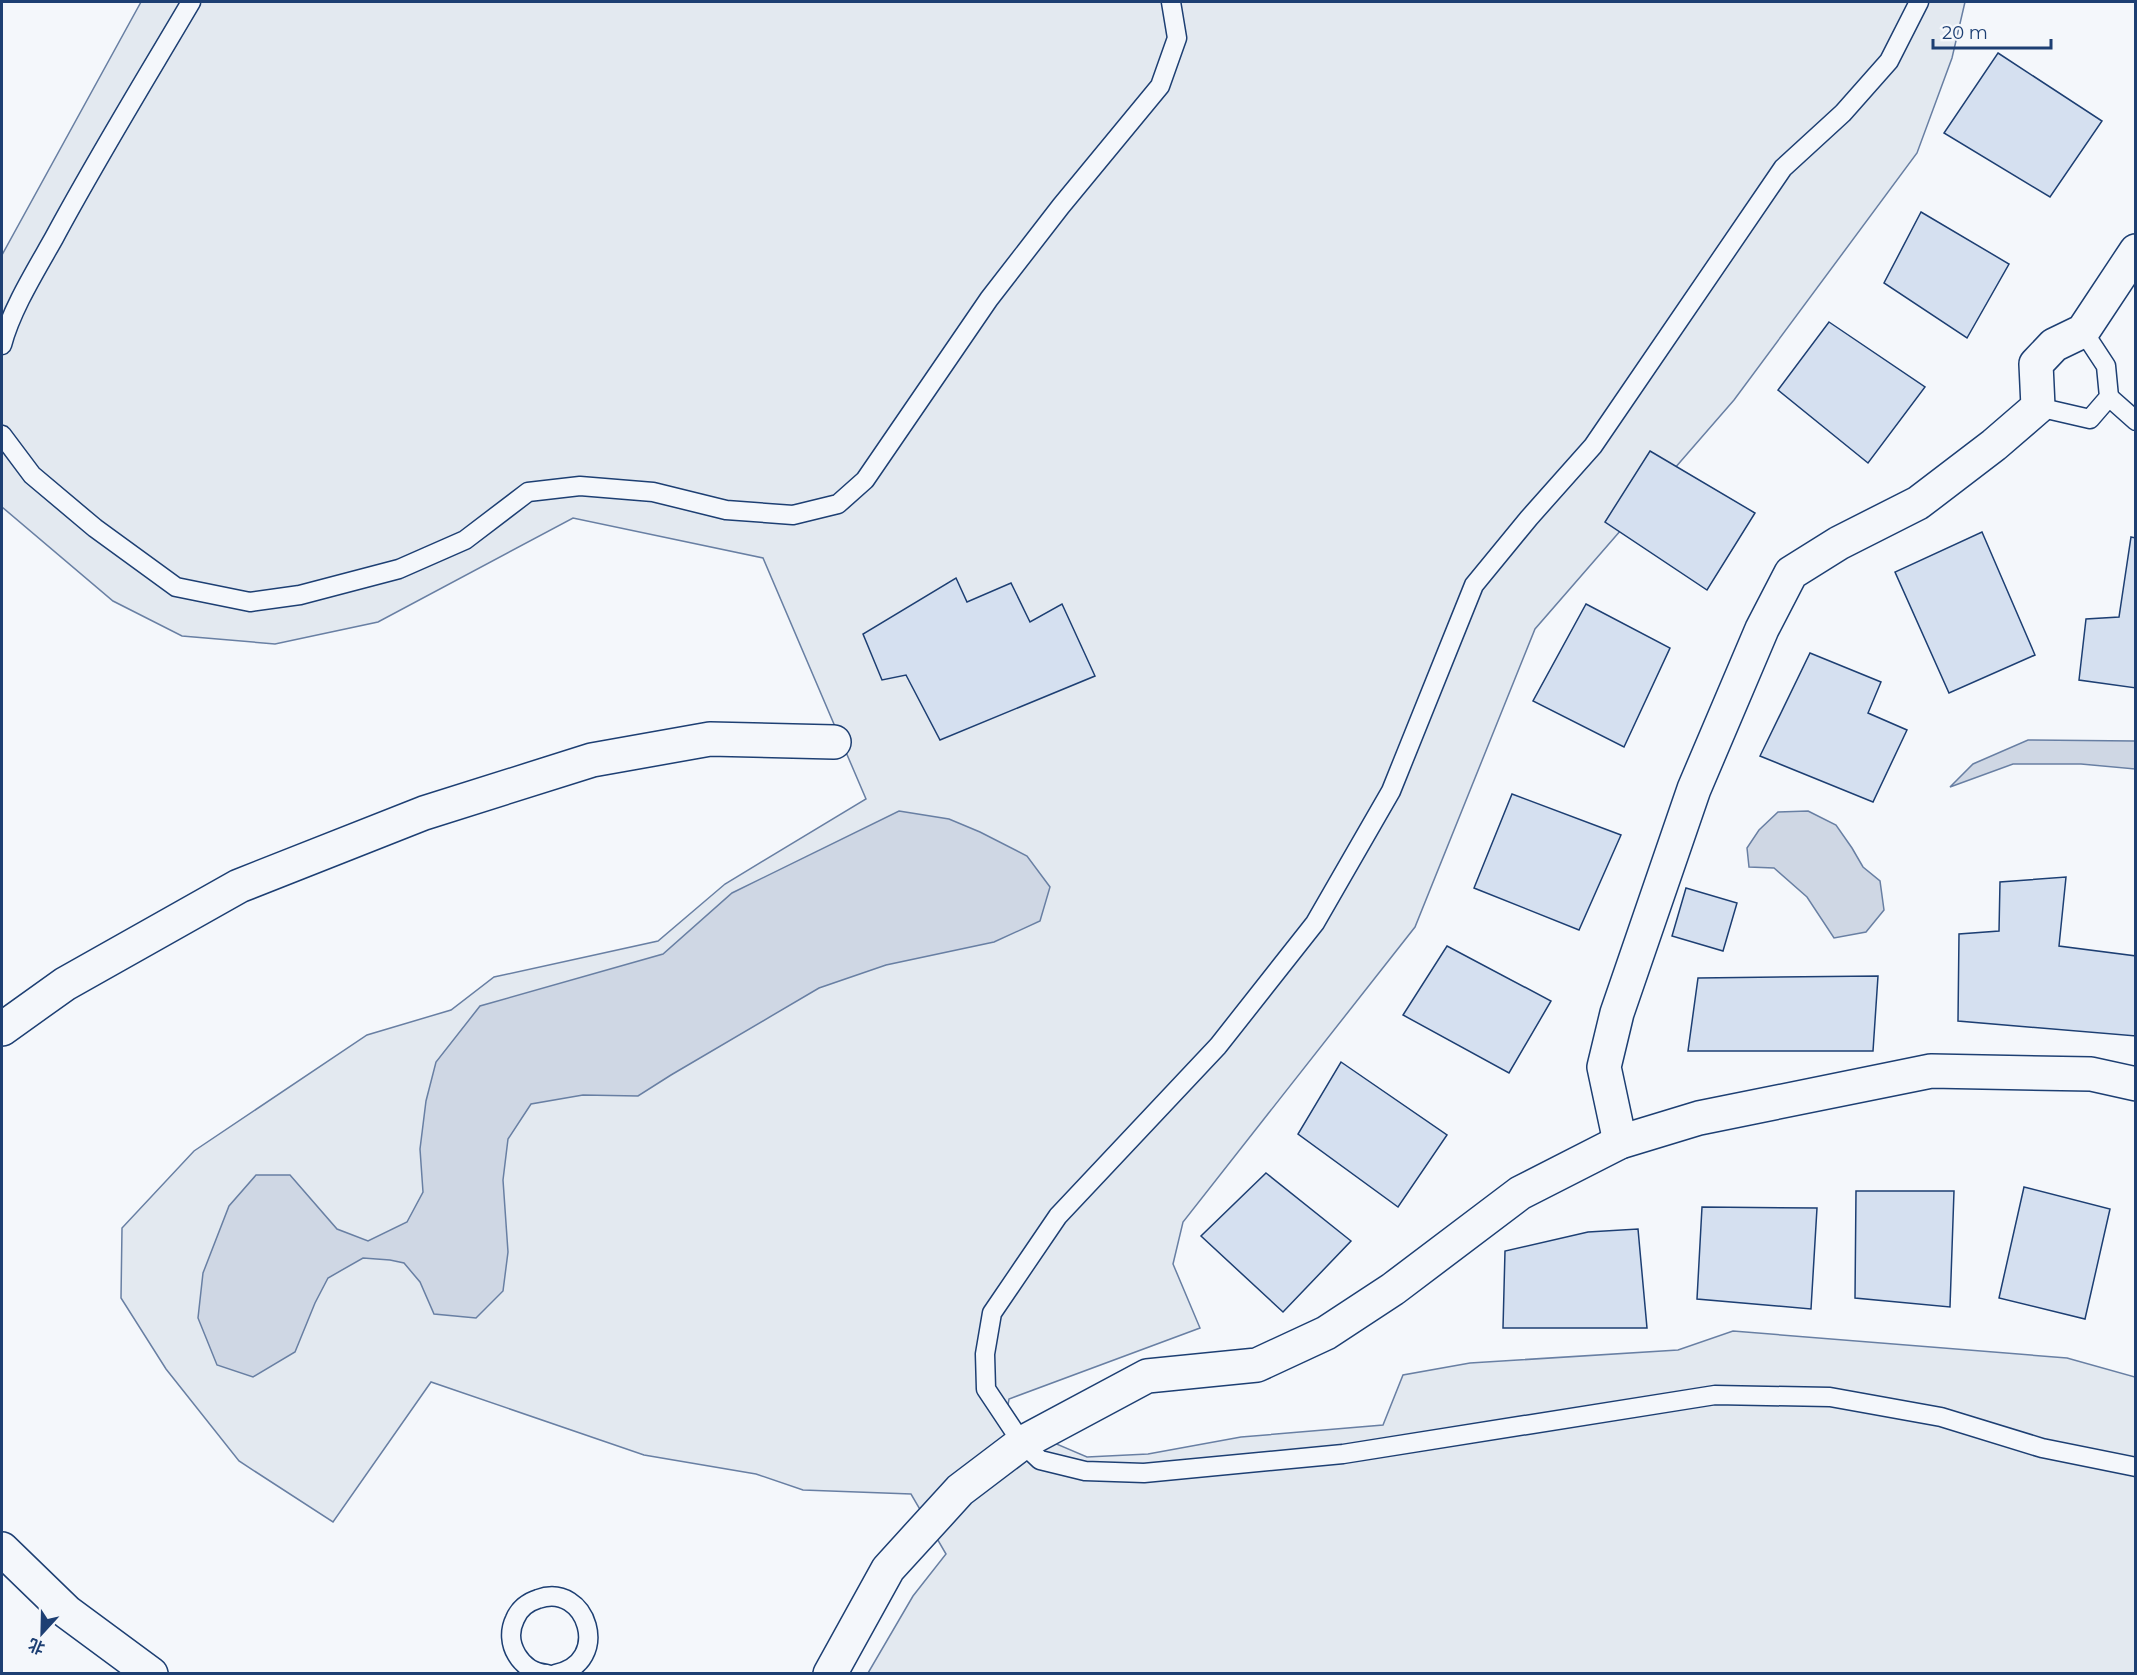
<svg xmlns="http://www.w3.org/2000/svg" width="2137" height="1675" font-family="Montserrat,'Noto Sans SC',sans-serif">
<style>
.green{fill:#e3e9f0;stroke:#687fa3;stroke-width:1.5}
.water{fill:#cfd7e4;stroke:#687fa3;stroke-width:1.5}
.building{fill:#d5e0f0;stroke:#1d3f73;stroke-width:1.5}
.lines{fill:none;stroke-linecap:round;stroke-linejoin:round}
.lane-casing{stroke:#1d3f73;stroke-width:21}
.street-casing{stroke:#1d3f73;stroke-width:36}
.lane{stroke:#f4f7fb;stroke-width:18}
.street{stroke:#f4f7fb;stroke-width:33}
</style>
<rect width="100%" height="100%" fill="#f4f7fb"/>
<polygon class="green" points="141,2 1965,2 1952,58 1917,153 1734,400 1535,629 1415,927 1183,1222 1173,1264 1200,1328 1009,1399 1005,1422 1087,1457 1148,1454 1241,1437 1383,1425 1403,1375 1470,1363 1678,1350 1733,1331 2067,1358 2135,1377 2135,1673 868,1673 913,1596 946,1554 911,1494 803,1490 756,1474 644,1455 431,1382 333,1522 239,1461 166,1369 121,1298 122,1228 194,1151 367,1035 451,1010 494,977 658,941 725,884 866,799 763,558 573,518 378,622 275,644 182,636 113,601 2,507 2,255"/>
<g class="water">
<polygon points="2028,740 2135,741 2135,769 2081,764 2013,764 1950,787 1973,764"/>
<polygon points="899,811 949,819 980,832 1027,856 1050,887 1040,921 994,942 886,965 819,988 671,1075 638,1096 583,1095 531,1104 508,1139 503,1180 508,1252 503,1291 476,1318 434,1314 420,1282 404,1263 390,1260 363,1258 328,1278 315,1303 295,1352 253,1377 217,1365 198,1318 203,1273 229,1206 256,1175 290,1175 337,1229 368,1241 407,1222 423,1192 420,1149 426,1101 436,1062 480,1006 663,954 732,893"/>
<polygon points="1808,811 1836,825 1852,848 1863,867 1880,881 1884,910 1866,932 1834,938 1807,897 1774,868 1749,867 1747,848 1759,830 1778,812"/>
</g>
<g class="building">
<polygon points="1998,53 2102,121 2050,197 1944,133"/>
<polygon points="1921,212 2009,264 1967,338 1884,283"/>
<polygon points="1829,322 1925,387 1868,463 1778,390"/>
<polygon points="1650,451 1755,513 1707,590 1605,522"/>
<polygon points="1982,532 2035,655 1949,693 1895,572"/>
<polygon points="2131,537 2136,538 2136,688 2079,680 2086,619 2119,617"/>
<polygon points="956,578 967,602 1011,583 1030,622 1062,604 1095,676 940,740 906,675 882,680 863,634"/>
<polygon points="1586,604 1670,648 1624,747 1533,701"/>
<polygon points="1810,653 1881,682 1868,713 1907,730 1873,802 1760,756"/>
<polygon points="1512,794 1621,835 1579,930 1474,888"/>
<polygon points="2066,877 2059,946 2136,956 2136,1036 1958,1021 1959,934 1999,931 2000,882"/>
<polygon points="1686,888 1737,903 1723,951 1672,936"/>
<polygon points="1447,946 1551,1001 1509,1073 1403,1015"/>
<polygon points="1878,976 1873,1051 1688,1051 1698,978"/>
<polygon points="1341,1062 1447,1135 1398,1207 1298,1134"/>
<polygon points="1266,1173 1351,1241 1283,1312 1201,1236"/>
<polygon points="2024,1187 2110,1209 2085,1319 1999,1298"/>
<polygon points="1856,1191 1954,1191 1950,1307 1855,1298"/>
<polygon points="1702,1207 1817,1208 1811,1309 1697,1299"/>
<polygon points="1638,1229 1647,1328 1503,1328 1505,1251 1588,1232"/>
</g>
<g class="lines">
<defs>
<g id="lane">
<polyline points="1919,2 1889,61 1843,113 1783,168 1593,446 1529,518 1474,585 1391,791 1315,923 1218,1046 1058,1216 992,1313 985,1354 986,1389 1022,1443 1040,1460 1085,1471 1144,1473 1343,1454 1715,1395 1830,1397 1941,1417 2042,1448 2136,1467"/>
<path d="M2,345C11,310 36,270 54,238C97,158 145,80 191,2"/>
<polyline points="2109,397 2136,421"/>
<polyline points="2038,407 2090,419 2109,397 2106,366 2083,331"/>
<polyline points="2,435 32,475 95,528 176,587 250,602 300,595 399,569 465,540 528,492 580,486 653,492 726,510 793,515 838,504 865,480 989,299 1061,206 1160,86 1177,38 1171,2"/>
<path d="M547,1674C521,1672 503,1643 515,1619C519,1609 528,1602 538,1599C587,1581 613,1663 555,1674"/>
</g>
<g id="street">
<polyline points="2,1029 65,984 239,886 424,813 592,760 710,739 834,742"/>
<polyline points="1620,1142 1604,1067 1617,1013 1694,789 1762,629 1791,573 1839,543 1918,503 1994,445 2038,407 2036,364 2054,345 2083,331 2136,251"/>
<polyline points="2,1549 67,1612 151,1674"/>
<polyline points="830,1674 888,1569 960,1490 1022,1443 1147,1376 1257,1365 1326,1333 1393,1289 1520,1193 1620,1142 1699,1118 1931,1071 2091,1074 2136,1084"/>
</g>
</defs>
<use href="#lane" class="lane-casing"/>
<use href="#street" class="street-casing"/>
<use href="#lane" class="lane"/>
<use href="#street" class="street"/>
</g>
<rect width="2137" height="1675" fill="none" stroke="#1d3f73" stroke-width="6"/>
<g transform="translate(42 1633) rotate(202)" stroke="#f4f7fb" stroke-width="4.5" paint-order="stroke">
<path d="M0-4.5L10 22L0 15L-10 22Z" fill="#1d3f73"/>
<text y="-9" font-size="16" font-weight="bold" text-anchor="middle" fill="#1d3f73">北</text>
</g>
<path d="M1933 39v9h118v-9" fill="none" stroke="#1d3f73" stroke-width="3"/>
<text x="1942" y="39" font-size="18" fill="#1d3f73" stroke="#f4f7fb" stroke-width="4.5" paint-order="stroke">20 m</text>
</svg>
